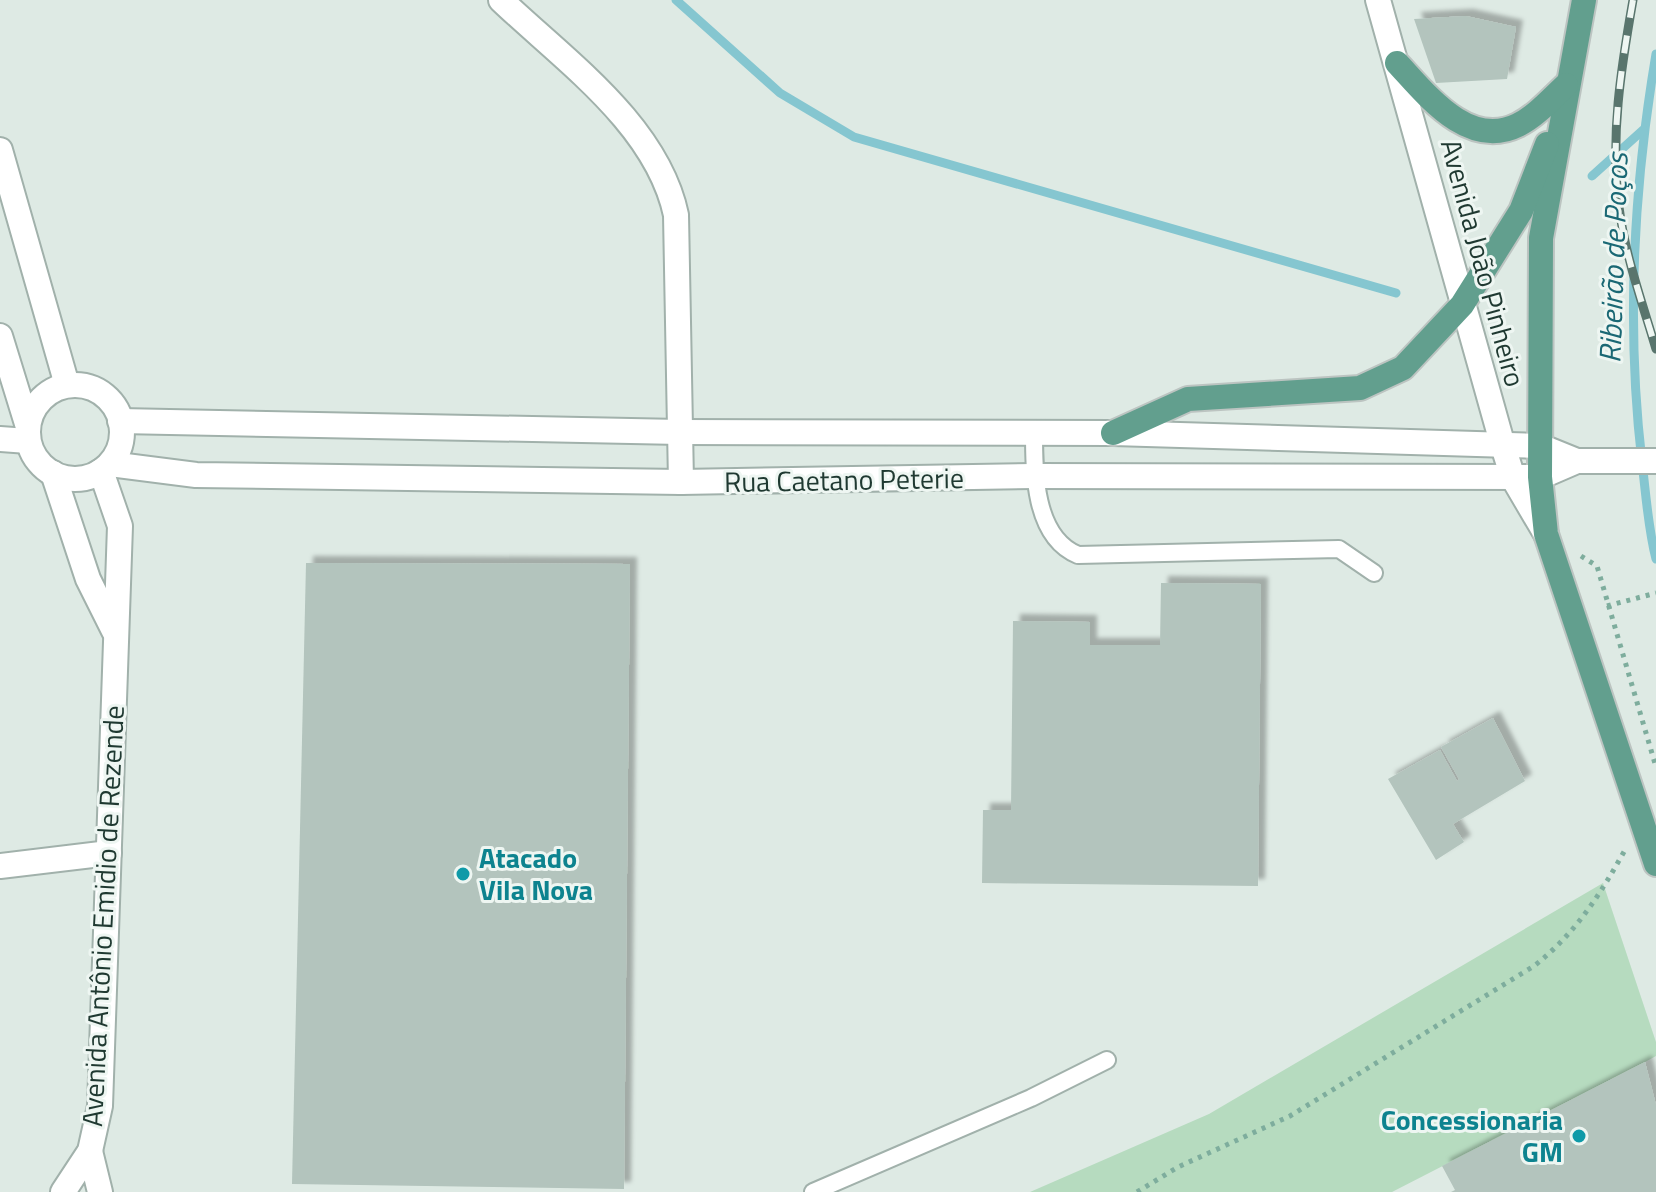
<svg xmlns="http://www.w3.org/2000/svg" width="1656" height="1192" font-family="'Titillium Web',sans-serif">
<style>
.green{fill:#b6dbbf}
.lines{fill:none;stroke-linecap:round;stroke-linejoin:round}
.stream{stroke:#85c6d0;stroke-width:9}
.building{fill:#b3c4bd;filter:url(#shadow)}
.service-casing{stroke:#a1b1ab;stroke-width:20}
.minor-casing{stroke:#a1b1ab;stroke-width:28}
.tertiary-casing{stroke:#a1b1ab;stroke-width:28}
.primary-casing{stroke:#bcc4c1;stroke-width:28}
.path{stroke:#7ead9d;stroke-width:5;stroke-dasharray:4 6;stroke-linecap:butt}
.service{stroke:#fff;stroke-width:16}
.minor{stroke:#fff;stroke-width:24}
.tertiary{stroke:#fff;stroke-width:24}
.primary{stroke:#629f8e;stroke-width:24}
.rail-casing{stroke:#59756d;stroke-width:9}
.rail{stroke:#eef6f2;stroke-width:6;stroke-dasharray:18;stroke-linecap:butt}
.culture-dot{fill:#0f9aa8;stroke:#eef6f2;stroke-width:3}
.labels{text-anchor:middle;stroke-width:6;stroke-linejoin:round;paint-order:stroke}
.street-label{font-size:28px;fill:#1f3931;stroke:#eef6f2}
.culture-label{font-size:28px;font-weight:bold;fill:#0d838f;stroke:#eef6f2;text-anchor:start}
.water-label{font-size:30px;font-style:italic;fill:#1a6874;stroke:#eef6f2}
</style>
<defs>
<filter id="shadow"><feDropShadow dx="7" dy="-7" stdDeviation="2" flood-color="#0004"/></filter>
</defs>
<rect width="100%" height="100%" fill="#deeae4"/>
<polygon class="green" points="1603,883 1656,1042 1656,1056 1645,1062 1392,1192 1030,1192 1209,1114"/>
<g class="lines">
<g class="stream">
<polyline points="676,0 780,93 854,137 1396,293"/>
<path d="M1656,54C1633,190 1626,325 1642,462C1646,495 1648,528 1656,559"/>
<polyline points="1592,176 1643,130"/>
</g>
</g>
<g class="building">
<polygon points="1466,16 1516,27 1507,79 1436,83 1414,19"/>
<polygon points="306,563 630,564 624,1189 292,1184"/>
<polygon points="1161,583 1261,584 1258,886 982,883 983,810 1011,810 1013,621 1090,622 1090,645 1160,645"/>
<polygon points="1493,718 1525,781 1453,824 1464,842 1436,860 1388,779 1440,750 1457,781 1459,779 1441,747"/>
<polygon points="1645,1062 1656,1105 1656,1192 1451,1192 1455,1190 1442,1166"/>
</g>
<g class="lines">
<defs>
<g id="service">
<path d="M1034,431C1034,472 1034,537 1078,555L1339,549L1374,573"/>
<polyline points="813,1192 1031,1098 1107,1060"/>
</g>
<g id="minor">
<path d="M501,0C565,61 657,125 676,215L681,482"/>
<polyline points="0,439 28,441"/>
<polyline points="0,866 109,853"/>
<polyline points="90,1151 100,1192"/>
</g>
<g id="tertiary">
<polyline points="1378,0 1503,446 1513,478 1546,534"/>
<polyline points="0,150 67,385"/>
<polyline points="0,336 28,427"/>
<circle cx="75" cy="432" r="47"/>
<polyline points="120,421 680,432 1113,433 1540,446 1577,461"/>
<polyline points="110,464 196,475 681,482 1034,476 1540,477 1577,461 1656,461"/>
<polyline points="53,473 88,579 114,631"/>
<polyline points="63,1192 90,1151 100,1106 120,526 101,471"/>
</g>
<g id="primary">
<polyline points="1584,0 1541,238 1540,477 1546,534 1656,864"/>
<path d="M1397,63C1426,94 1468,150 1518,125C1536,116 1551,99 1566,85"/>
<polyline points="1113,433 1188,399 1360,388 1403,368 1462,305 1521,211 1547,144"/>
</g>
</defs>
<use href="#service" class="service-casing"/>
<use href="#minor" class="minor-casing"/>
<use href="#tertiary" class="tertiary-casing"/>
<use href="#primary" class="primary-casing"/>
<g class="path">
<polyline points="1581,556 1597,566 1656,767"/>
<polyline points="1607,606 1656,593"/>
<path d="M1137,1192L1178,1167L1290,1116L1534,966C1575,934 1600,895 1625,850"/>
</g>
<use href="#service" class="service"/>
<use href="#minor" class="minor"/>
<use href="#tertiary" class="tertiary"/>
<use href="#primary" class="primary"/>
<defs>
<path id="rail" d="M1633,0C1621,68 1610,137 1619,207C1625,255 1642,302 1656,349"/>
</defs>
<use href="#rail" class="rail-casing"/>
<use href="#rail" class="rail"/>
</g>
<g class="culture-dot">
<circle cx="463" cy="874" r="8"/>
<circle cx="1579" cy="1136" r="8"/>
</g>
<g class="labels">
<g class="street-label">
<text transform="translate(1483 263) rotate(75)" y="10">Avenida João Pinheiro</text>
<text transform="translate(844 480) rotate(-1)" y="10">Rua Caetano Peterie</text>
<text transform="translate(103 916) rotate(-87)" y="10">Avenida Antônio Emidio de Rezende</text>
</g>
<g class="culture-label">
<text x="479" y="868">Atacado<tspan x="479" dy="32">Vila Nova</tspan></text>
<text x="1563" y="1130" text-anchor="end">Concessionaria<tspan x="1563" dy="32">GM</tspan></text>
</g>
<g class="water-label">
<text transform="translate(1614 258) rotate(-88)" y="10">Ribeirão de Poços</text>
</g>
</g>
</svg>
